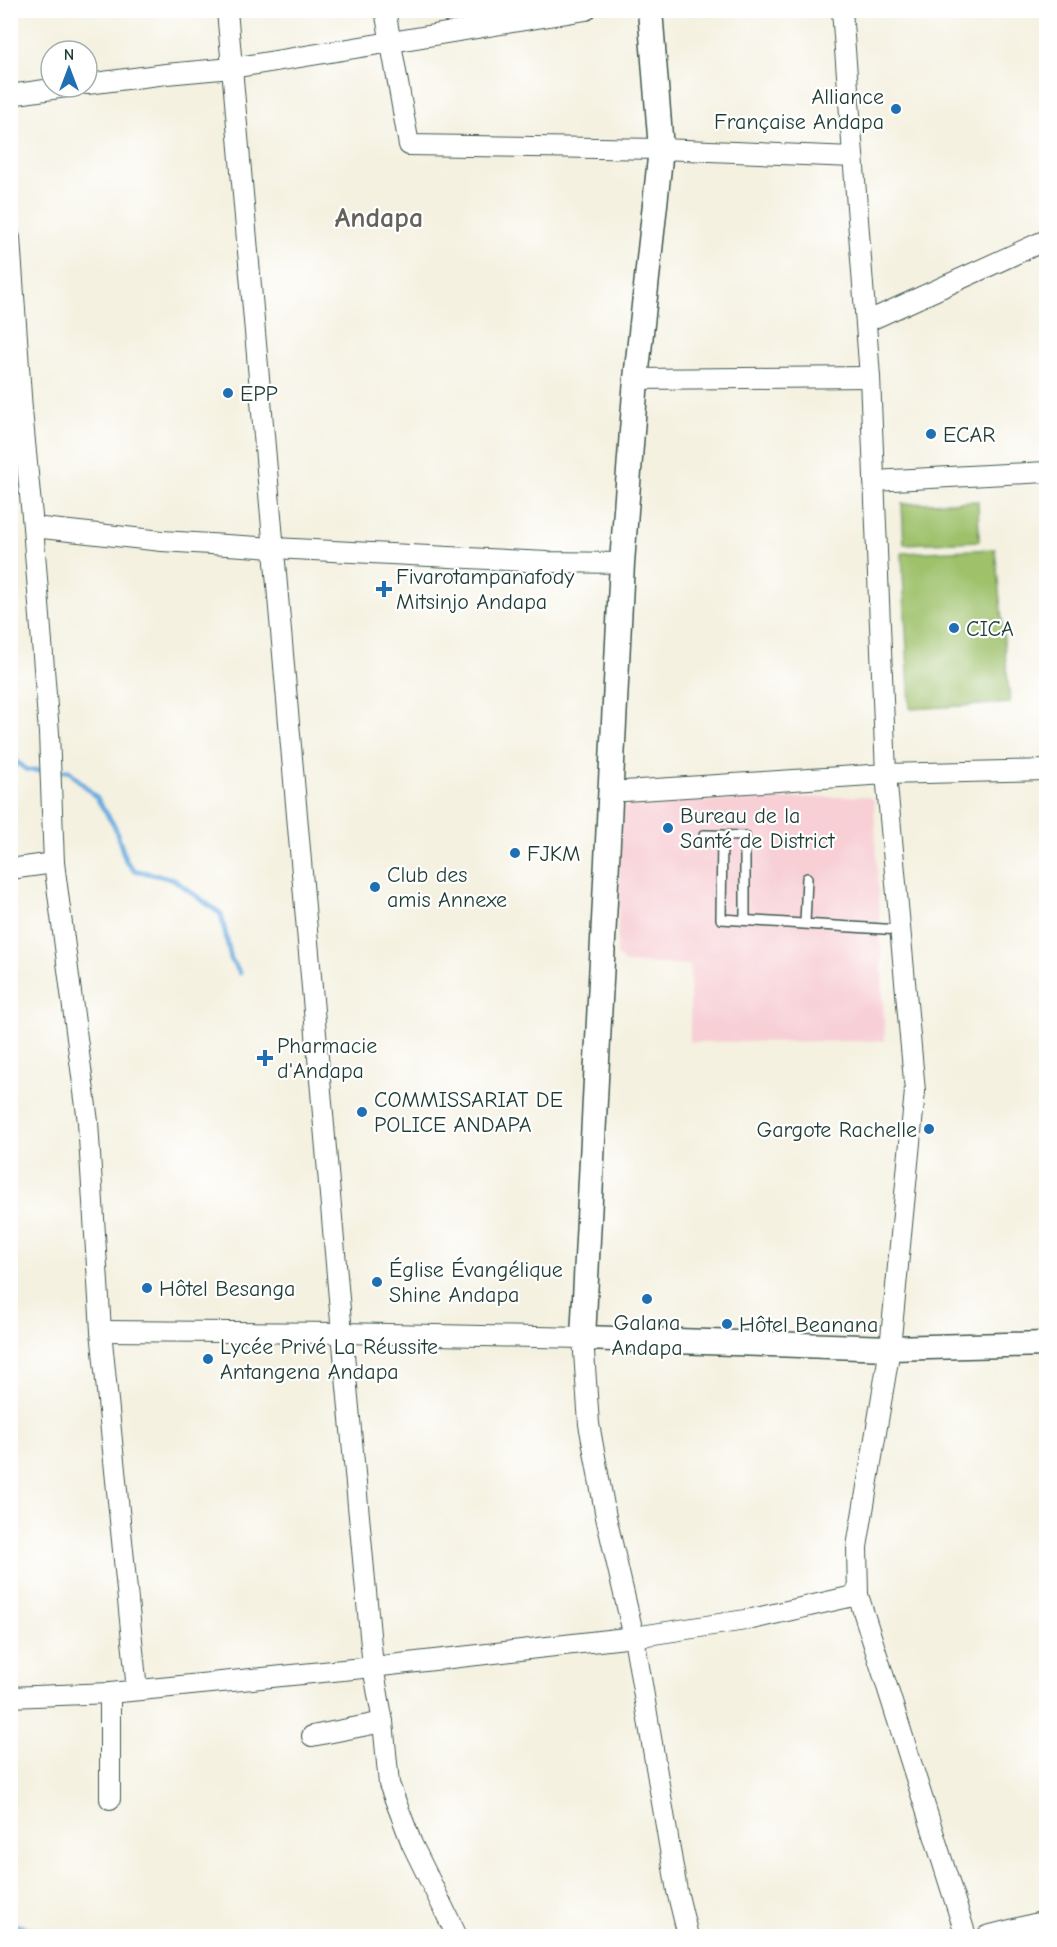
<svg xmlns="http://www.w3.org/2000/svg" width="1057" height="1947" font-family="'Comic Neue',sans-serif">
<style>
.built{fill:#f7cfd5}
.grass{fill:#9ec16b;stroke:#5e7f50;stroke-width:1.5}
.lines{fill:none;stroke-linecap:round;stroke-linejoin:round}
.stream{stroke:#6aacde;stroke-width:5}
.service-casing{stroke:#3f584e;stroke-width:12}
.minor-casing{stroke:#3f584e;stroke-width:22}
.tertiary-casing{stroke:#3f584e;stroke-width:27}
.service{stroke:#fff;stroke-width:9}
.minor{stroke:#fff;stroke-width:20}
.tertiary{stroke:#fff;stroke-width:24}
.poi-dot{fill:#1f6fb2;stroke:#fff;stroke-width:2}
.labels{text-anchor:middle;stroke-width:4.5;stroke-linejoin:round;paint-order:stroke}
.poi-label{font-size:22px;fill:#1f3d34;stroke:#fff;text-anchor:start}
.district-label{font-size:28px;font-weight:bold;fill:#65625b;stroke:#fff}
</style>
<rect width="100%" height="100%" fill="#fff"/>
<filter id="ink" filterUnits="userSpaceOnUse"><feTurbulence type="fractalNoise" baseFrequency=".0167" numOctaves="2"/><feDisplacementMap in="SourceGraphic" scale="12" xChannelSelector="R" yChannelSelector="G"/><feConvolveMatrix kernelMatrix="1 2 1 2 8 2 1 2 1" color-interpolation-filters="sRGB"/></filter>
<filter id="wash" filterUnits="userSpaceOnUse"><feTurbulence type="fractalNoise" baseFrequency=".008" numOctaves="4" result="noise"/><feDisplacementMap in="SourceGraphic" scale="24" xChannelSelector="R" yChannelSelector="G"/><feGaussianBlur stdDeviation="1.35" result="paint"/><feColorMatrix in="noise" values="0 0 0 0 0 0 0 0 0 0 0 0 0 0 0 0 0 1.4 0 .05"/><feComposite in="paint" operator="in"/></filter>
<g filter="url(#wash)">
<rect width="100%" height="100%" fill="#f4f1e0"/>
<polygon class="built" points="866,796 874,800 885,1041 690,1042 690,965 625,963 617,955 621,810 628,804"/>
<g class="grass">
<polygon points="978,501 979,541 904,544 902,504"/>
<polygon points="995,549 1010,703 910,709 902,553"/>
</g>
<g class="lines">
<g class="stream">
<polyline points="10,757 27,770 69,771 96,797 115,827 126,861 134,870 173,879 221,914 231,959 240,973"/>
<polyline points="10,1924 58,1936"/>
</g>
</g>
</g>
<g filter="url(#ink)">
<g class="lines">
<defs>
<g id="service">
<polyline points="704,835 745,836 745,919"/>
<polyline points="722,835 721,919 900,930"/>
<polyline points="805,923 807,878"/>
</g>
<g id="minor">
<polyline points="227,10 342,1333 373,1667 383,1722 389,1784 412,1844 457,1936"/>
<polyline points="385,10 409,145 661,149 853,157"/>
<polyline points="842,10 870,377 886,774 915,1091 890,1348 857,1547 858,1595 966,1936"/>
<polyline points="87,84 166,74 232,68 586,10"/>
<polyline points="10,95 66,87"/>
<polyline points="10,238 22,410 33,527 49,733 54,863 88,1122 101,1331 137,1690"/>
<polyline points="866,322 1046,240"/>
<polyline points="636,379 870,377"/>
<polyline points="874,481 1046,472"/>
<polyline points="33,527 162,541 274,548 547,562 622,563"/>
<polyline points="609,792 886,774 1046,770"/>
<polyline points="10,869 54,863"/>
<polyline points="101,1331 342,1333 583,1338 589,1424 606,1517 634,1637 677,1891 688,1936"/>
<polyline points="10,1697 110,1693 373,1667 634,1637 752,1619 858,1595"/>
<polyline points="312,1736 383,1722"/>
<polyline points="110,1799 110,1693"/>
<polyline points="987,1936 1046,1921"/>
</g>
<polyline id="tertiary" points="650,10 661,149 636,379 622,563 583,1338 890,1348 1046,1344"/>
</defs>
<use href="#service" class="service-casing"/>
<use href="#minor" class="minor-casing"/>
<use href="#tertiary" class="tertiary-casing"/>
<use href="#service" class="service"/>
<use href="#minor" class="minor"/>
<use href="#tertiary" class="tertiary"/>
</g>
</g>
<g class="poi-dot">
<circle cx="896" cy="109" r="6"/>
<circle cx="228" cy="393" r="6"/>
<circle cx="931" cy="434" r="6"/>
<path d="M381 580h6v6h6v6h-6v6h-6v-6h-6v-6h6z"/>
<circle cx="954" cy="628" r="6"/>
<circle cx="668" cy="828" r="6"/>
<circle cx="515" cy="853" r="6"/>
<circle cx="375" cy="887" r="6"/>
<path d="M262 1049h6v6h6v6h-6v6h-6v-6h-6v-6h6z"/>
<circle cx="362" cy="1112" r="6"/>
<circle cx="929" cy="1129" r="6"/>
<circle cx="377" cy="1282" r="6"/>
<circle cx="147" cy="1288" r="6"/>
<circle cx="647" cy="1299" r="6"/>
<circle cx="727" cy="1324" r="6"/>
<circle cx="208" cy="1359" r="6"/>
</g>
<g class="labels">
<g class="poi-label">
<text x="884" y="104" text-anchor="end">Alliance<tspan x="884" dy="25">Française Andapa</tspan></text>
<text x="240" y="401">EPP</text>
<text x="943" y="442">ECAR</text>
<text x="396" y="584">Fivarotampanafody<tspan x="396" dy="25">Mitsinjo Andapa</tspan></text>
<text x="966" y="636">CICA</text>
<text x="680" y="823">Bureau de la<tspan x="680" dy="25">Santé de District</tspan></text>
<text x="527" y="861">FJKM</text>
<text x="387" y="882">Club des<tspan x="387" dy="25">amis Annexe</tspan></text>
<text x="277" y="1053">Pharmacie<tspan x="277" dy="25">d'Andapa</tspan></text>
<text x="374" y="1107">COMMISSARIAT DE<tspan x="374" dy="25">POLICE ANDAPA</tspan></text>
<text x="917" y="1137" text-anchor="end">Gargote Rachelle</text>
<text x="389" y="1277">Église Évangélique<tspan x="389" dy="25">Shine Andapa</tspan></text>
<text x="159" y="1296">Hôtel Besanga</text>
<text x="647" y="1330" text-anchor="middle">Galana<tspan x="647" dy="25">Andapa</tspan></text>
<text x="739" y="1332">Hôtel Beanana</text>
<text x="220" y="1354">Lycée Privé La Réussite<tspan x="220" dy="25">Antangena Andapa</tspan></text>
</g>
<g class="district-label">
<text x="379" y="227">Andapa</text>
</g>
</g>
<rect width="1057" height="1947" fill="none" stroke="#fff" stroke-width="36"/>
<g transform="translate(69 69)"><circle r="28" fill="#ffffff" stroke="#a5b1ae" stroke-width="1.5"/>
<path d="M0-4.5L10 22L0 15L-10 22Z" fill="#1f6fb2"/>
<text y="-9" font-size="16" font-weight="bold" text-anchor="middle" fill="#1f3d34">N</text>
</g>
</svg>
